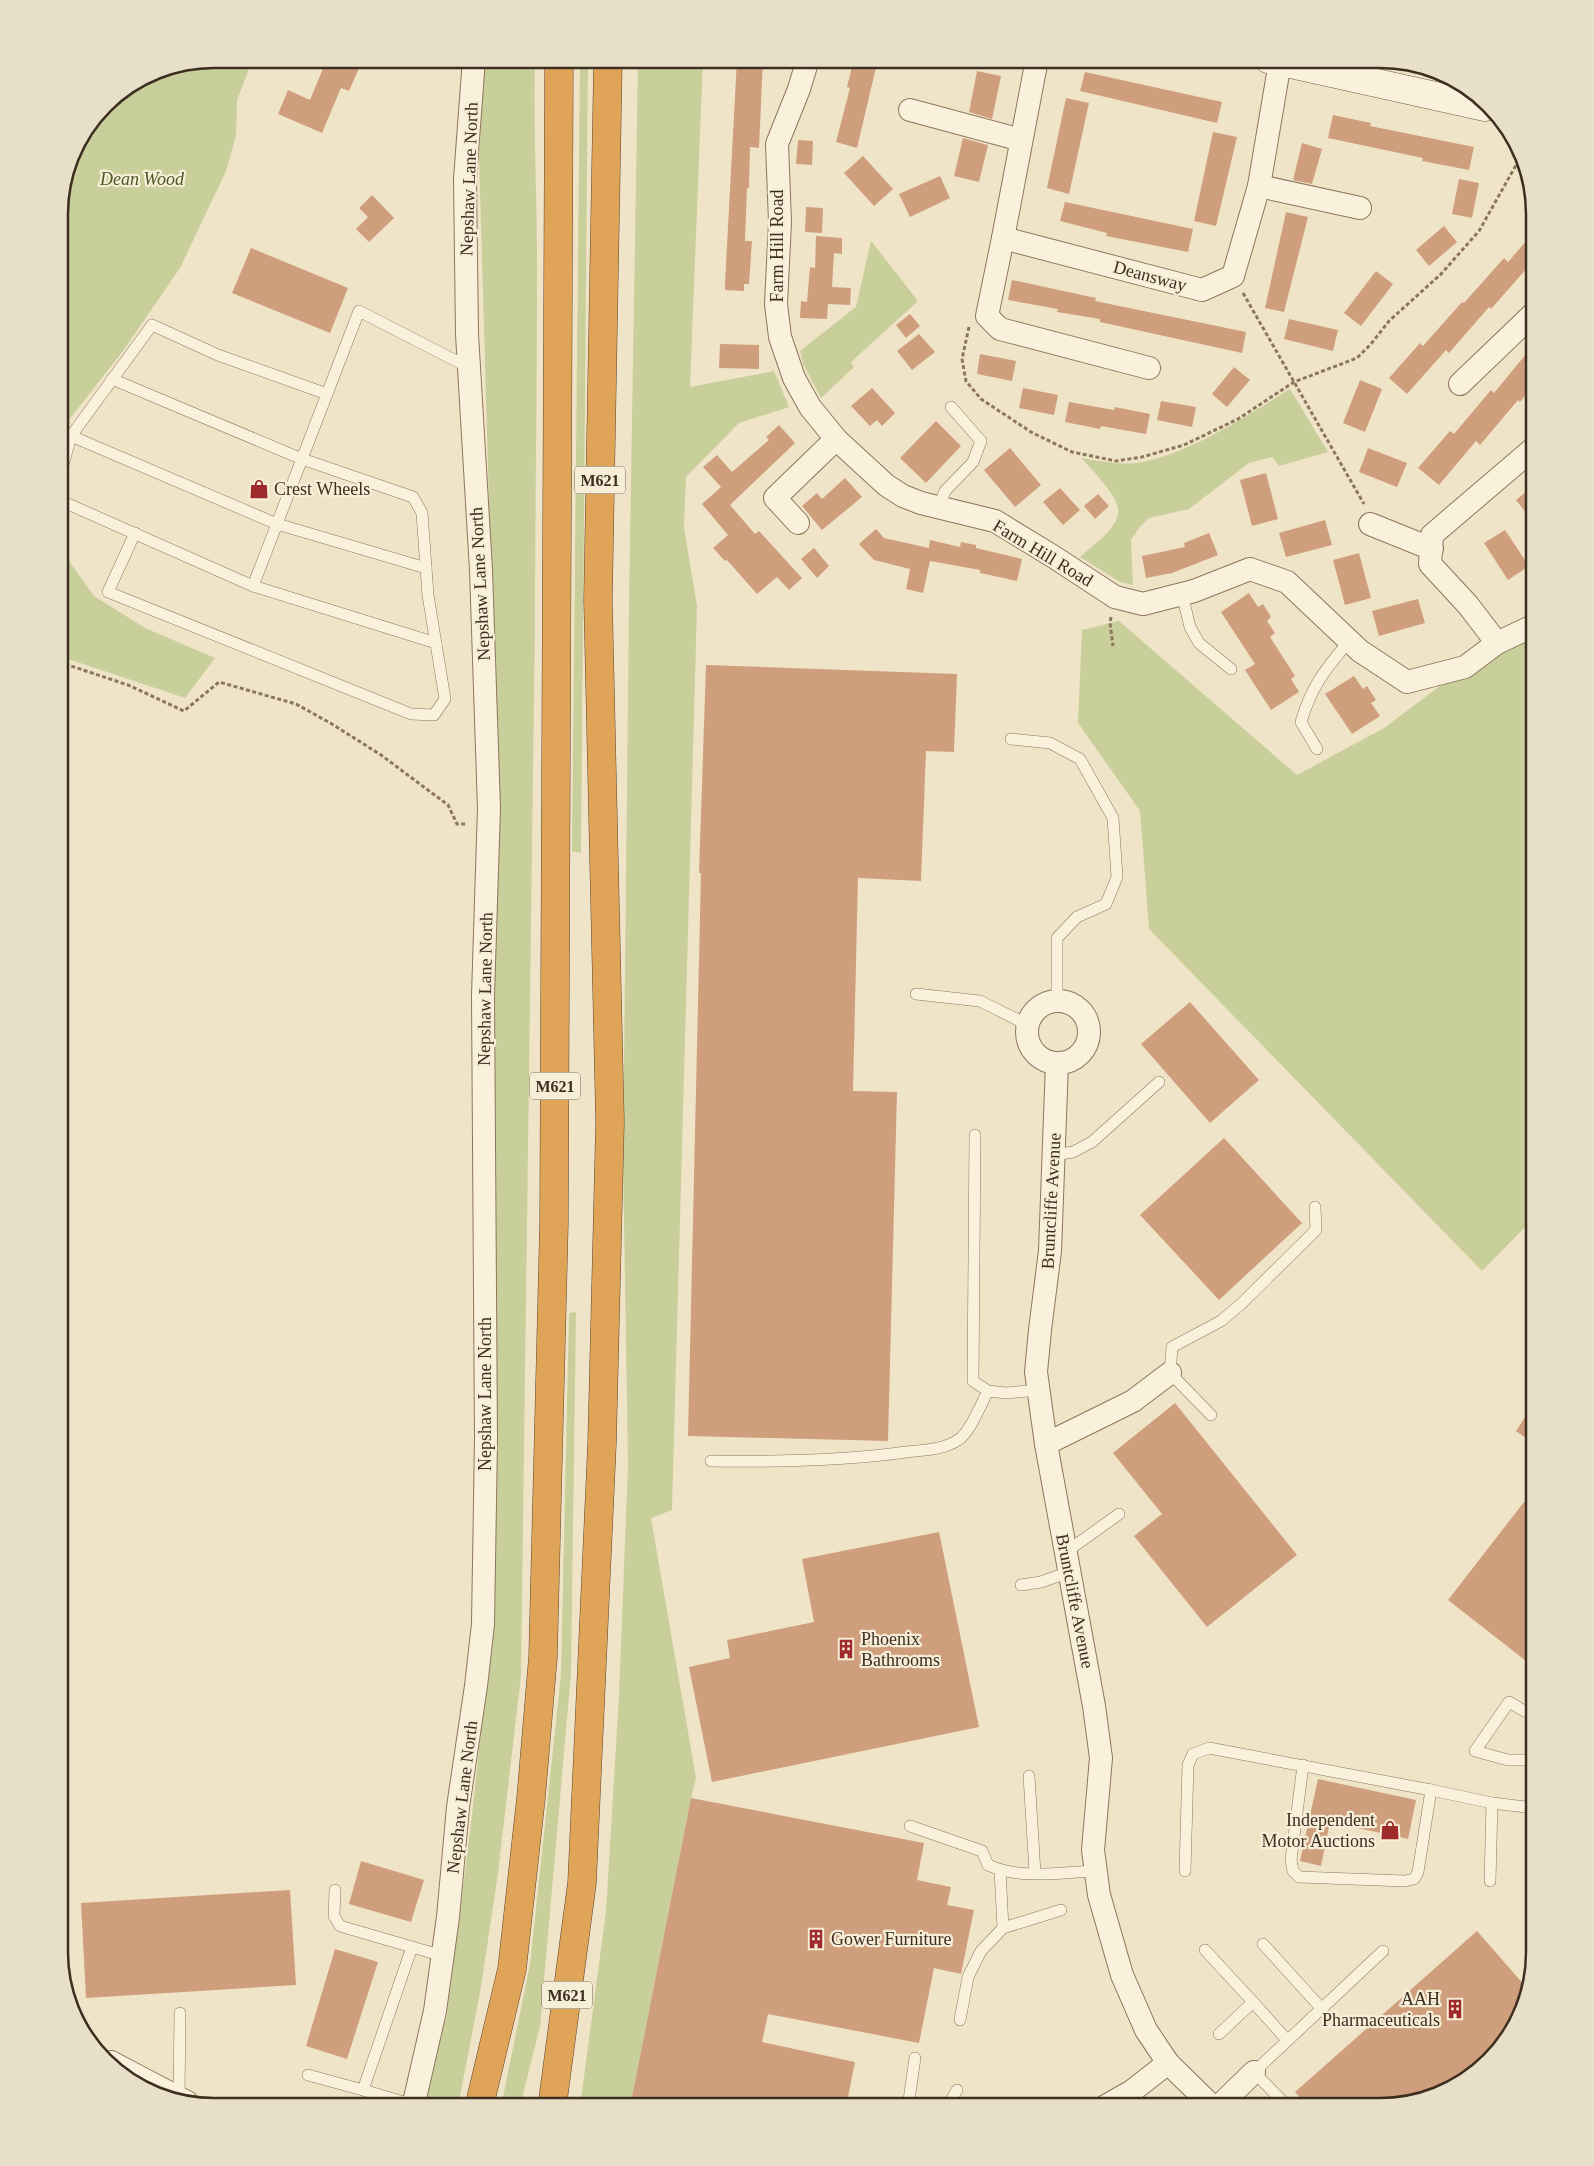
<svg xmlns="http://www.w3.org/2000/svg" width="1594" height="2166" font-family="'Times New Roman',serif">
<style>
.green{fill:#c9cf9b}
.building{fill:#cf9f7d}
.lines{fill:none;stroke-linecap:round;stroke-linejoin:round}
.service-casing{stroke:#8d765c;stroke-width:12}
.minor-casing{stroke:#8d765c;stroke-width:24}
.secondary-casing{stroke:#6f573f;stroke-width:29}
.motorway-casing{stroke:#5b4430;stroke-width:29}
.path{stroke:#8d765c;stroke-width:3;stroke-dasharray:4 2.5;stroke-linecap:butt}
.service{stroke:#faf1dc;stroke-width:11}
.minor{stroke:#faf1dc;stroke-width:22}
.secondary{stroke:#faf1dc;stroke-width:28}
.motorway{stroke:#e0a458;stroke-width:28}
.labels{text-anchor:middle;stroke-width:4.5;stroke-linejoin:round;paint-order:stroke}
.shield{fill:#f7eed8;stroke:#756857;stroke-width:1}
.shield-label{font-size:16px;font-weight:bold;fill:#3d2e20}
.park-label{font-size:18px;font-style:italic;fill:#4d5a26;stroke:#f7eed8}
.street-label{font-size:18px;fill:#3d2e20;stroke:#f7eed8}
.poi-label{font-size:18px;fill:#3d2e20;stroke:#f7eed8;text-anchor:start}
.rim{fill:none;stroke:#3d2e20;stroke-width:2.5}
</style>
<rect width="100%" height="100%" fill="#f0e4c8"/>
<g class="green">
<polygon points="213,59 253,59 237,100 236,136 226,171 180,268 123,351 61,430 59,436 59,203 75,145 111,97 154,70"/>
<path d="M485,59H535C533,136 538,213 537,290C537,401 535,513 535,624L521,1676L498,1873L481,1987L458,2107H422L447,2014L472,1815L487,1674L495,1376V710L479,156Z"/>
<polygon points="580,59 588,59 581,853 572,851"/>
<polygon points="638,59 703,59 690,387 774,371 789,407 739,423 686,477 684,527 697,606 672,1510 651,1518 696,1778 691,1798 630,2107 580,2107 606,1911 619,1696 628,1464 623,1158 629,602"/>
<polygon points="871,241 918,301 851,362 854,367 821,398 803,364 800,351 856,307"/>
<path d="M1290,389L1328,452L1279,466L1272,457L1249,463L1189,509L1149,518L1140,527L1131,540L1133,585L1120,582L1080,557C1092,546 1116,530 1118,513C1121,498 1091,469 1081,458C1101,461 1122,466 1142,462C1194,451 1246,416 1290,389Z"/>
<polygon points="59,541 64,554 94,596 145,628 215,658 185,698 59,656"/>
<polygon points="1119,621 1297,775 1384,728 1497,643 1535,625 1535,1217 1482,1271 1149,929 1140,811 1078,723 1082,630"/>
<polygon points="576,1312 571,1673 540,2026 520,2107 501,2107 530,1964 561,1675 569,1313"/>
</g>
<g class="building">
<polygon points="327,59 363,59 349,91 341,88 322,133 278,114 288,90 310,100"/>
<polygon points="737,59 763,59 759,148 750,147 749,188 747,188 745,241 752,241 749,284 744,284 744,291 725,290 725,283"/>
<polygon points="854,59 878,59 857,148 836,142 850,88 847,87"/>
<polygon points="977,71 1001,76 992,119 969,112"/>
<polygon points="1085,72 1222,102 1217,123 1080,91"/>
<polygon points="1066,98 1089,103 1069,194 1047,188"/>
<polygon points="1333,115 1371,123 1370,126 1474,147 1469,170 1422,161 1423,158 1328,138"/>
<polygon points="1213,132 1237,137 1216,226 1194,221"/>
<polygon points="963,138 988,145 979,182 954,176"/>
<polygon points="798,140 813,141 812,165 796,164"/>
<polygon points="1302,143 1322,149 1312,184 1293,180"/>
<polygon points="863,156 893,189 874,206 844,173"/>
<polygon points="940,176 950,198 910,217 899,194"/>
<polygon points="1459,179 1479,183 1472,218 1452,214"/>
<polygon points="372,195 394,218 369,242 356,229 368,217 359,208"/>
<polygon points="1065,202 1193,229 1188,252 1106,236 1107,233 1060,221"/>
<polygon points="806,207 823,208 822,233 805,232"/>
<polygon points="1286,212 1308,217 1284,312 1265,308"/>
<polygon points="1444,226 1457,242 1429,266 1416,250"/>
<polygon points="1535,231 1535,259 1491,309 1489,307 1449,353 1446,350 1407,394 1389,378 1420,343 1423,346 1462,302 1464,303 1504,258 1508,262"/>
<polygon points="816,236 842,238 842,254 834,253 832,287 851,288 850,305 828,304 827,319 800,318 801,301 807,302 810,267 815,268"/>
<polygon points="251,248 348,288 330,333 232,293"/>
<polygon points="1376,271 1393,284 1361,326 1344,313"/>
<polygon points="1012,280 1096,298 1095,301 1246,332 1242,353 1100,322 1100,319 1057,312 1058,309 1008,300"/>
<polygon points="910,314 920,326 906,338 896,325"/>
<polygon points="1289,319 1338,330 1333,351 1284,339"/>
<polygon points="919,334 935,352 912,370 897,351"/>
<polygon points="1535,343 1535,384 1520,402 1518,400 1480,445 1476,441 1439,485 1418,468 1450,431 1454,434 1491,390 1494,393"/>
<polygon points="720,344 759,345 759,369 719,368"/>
<polygon points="980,354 1016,361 1012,381 977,374"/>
<polygon points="1234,367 1250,380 1227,407 1212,394"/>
<polygon points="1360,380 1382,389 1365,432 1343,423"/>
<polygon points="872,388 895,413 882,426 877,420 870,426 851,406"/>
<polygon points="1023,388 1058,395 1054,415 1019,408"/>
<polygon points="1161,401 1196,407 1192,427 1157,420"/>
<polygon points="1069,402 1114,410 1115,407 1150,414 1146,434 1101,426 1100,429 1065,422"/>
<polygon points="936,421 961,446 926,483 900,458"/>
<polygon points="779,425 795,443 730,505 755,534 759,531 802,578 789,590 777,577 757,594 727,560 725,561 713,548 728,535 702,504 721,487 703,467 717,455 732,472 769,440 766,437"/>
<polygon points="1010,448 1041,485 1015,507 984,470"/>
<polygon points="1368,448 1407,463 1397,487 1359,472"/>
<polygon points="1266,473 1278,519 1252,526 1240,480"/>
<polygon points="845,478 862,497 822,530 802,506 817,493 822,499"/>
<polygon points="1535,485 1535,524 1516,500"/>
<polygon points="1060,488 1080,510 1063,525 1043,502"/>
<polygon points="1098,494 1109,506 1095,519 1084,506"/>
<polygon points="1325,520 1332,545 1286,557 1279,533"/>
<polygon points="876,529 884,538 929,548 930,540 960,547 961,542 976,545 976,548 1022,559 1017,581 980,573 980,570 930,561 923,593 906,589 910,569 874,560 859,544"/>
<polygon points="1505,530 1529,566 1508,580 1484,543"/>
<polygon points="1209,533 1218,555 1172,573 1146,578 1142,556 1185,547 1184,543"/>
<polygon points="814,548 829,566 817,578 801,559"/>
<polygon points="1359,553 1371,598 1345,605 1333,560"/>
<polygon points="1249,593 1258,607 1263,604 1271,617 1267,621 1275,633 1270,637 1295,676 1291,679 1299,692 1271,710 1245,670 1255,664 1221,612"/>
<polygon points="1418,599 1425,623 1379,636 1372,611"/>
<polygon points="706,665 957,674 954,752 926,751 921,881 858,878 853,1091 897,1092 888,1441 688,1436 701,873 699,873"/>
<polygon points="1354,676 1363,689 1367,686 1376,700 1371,703 1380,716 1352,734 1325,694"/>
<polygon points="1190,1002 1259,1080 1210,1123 1141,1044"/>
<polygon points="1224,1138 1302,1223 1219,1300 1140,1215"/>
<polygon points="1535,1402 1535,1445 1516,1431"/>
<polygon points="1175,1403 1297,1555 1207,1627 1134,1536 1162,1514 1113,1453"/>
<polygon points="1524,1502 1535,1510 1535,1668 1448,1600"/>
<polygon points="939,1532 979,1727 712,1782 689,1667 730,1658 727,1640 814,1622 802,1559"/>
<polygon points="1318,1779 1416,1800 1408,1839 1330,1822 1321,1866 1300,1861"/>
<polygon points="691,1798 924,1843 917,1880 951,1887 947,1905 974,1910 961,1974 934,1968 919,2043 768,2014 762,2042 855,2062 846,2107 630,2107"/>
<polygon points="361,1861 424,1880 411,1922 349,1904"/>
<polygon points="290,1890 296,1985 86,1998 81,1903"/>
<polygon points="1477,1931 1526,1987 1514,2030 1458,2086 1381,2107 1308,2107 1295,2092"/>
<polygon points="335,1949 378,1962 347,2059 306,2046"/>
</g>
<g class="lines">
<defs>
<g id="service">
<polyline points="112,379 302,459 413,497 422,513 428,595 445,699 434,715 411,714 108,592 135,533"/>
<polyline points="71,436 277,524 426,568"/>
<polyline points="59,480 71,436 152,325 218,355 327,394"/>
<polyline points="59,500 253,586 436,643"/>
<polyline points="939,507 945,491 973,462 981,441 951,407"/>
<polyline points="253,586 359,311 468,367"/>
<polyline points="1182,594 1190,627 1199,643 1231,669"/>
<polyline points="1011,739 1050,743 1080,759 1113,818 1117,877 1106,904 1077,917 1057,938 1057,1001"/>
<path d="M1317,749L1301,722C1312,685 1325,670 1349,641"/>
<polyline points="916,994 980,1001 1028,1025"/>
<polyline points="975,1135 973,1381 988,1391 1006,1393 1039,1390"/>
<polyline points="1054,1155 1073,1152 1092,1142 1159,1082"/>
<polyline points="1211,1415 1170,1373 1172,1347 1221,1321 1241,1304 1316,1230 1315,1207"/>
<path d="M711,1461C776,1462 842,1461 906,1452C924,1450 943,1450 958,1440C970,1433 981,1404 988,1391"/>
<polyline points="1066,1552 1119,1514"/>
<polyline points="1021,1585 1041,1582 1069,1572"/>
<polyline points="1535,1760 1508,1760 1475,1751 1509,1702 1535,1717"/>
<polyline points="1303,1765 1291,1860 1293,1871 1299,1877 1405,1881 1414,1879 1418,1872 1431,1790"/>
<polyline points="1029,1776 1035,1873"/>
<path d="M910,1826L982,1851L988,1865C1021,1880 1061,1872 1096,1871"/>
<polyline points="1185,1871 1188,1765 1193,1754 1209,1748 1431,1790 1492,1803 1535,1808"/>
<polyline points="1490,1881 1492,1803"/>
<polyline points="335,1890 334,1916 340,1926 412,1947 363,2090 414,2105"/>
<polyline points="1003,1928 1061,1910"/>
<polyline points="1263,1944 1322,2009"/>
<polyline points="412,1947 443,1956"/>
<polyline points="1205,1950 1253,2002"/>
<polyline points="960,2020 968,1977 981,1951 1003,1928 1000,1870"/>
<polyline points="1219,2034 1253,2002 1287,2040"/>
<polyline points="308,2075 363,2090"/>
<polyline points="179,2098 180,2013"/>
<polyline points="908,2107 915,2058"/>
<polyline points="947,2107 957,2090"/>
<polyline points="1288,2107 1254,2072 1383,1951"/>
</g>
<g id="minor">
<polyline points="808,59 799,89 777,144 780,222 776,304 780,337 794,378 810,407 836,439 886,485 903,496 921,503 995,521 1054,557 1115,597 1143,604 1194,591 1250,569 1287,582 1360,651 1407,682 1465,667 1497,643 1535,625"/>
<polyline points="1037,59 1003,238 1202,290 1233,276 1259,186 1280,62"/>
<polyline points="910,110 1021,140"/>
<polyline points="1259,186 1360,208"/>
<polyline points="1003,238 987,316 1000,329 1149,368"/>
<polyline points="1460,384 1535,312"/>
<polyline points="798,523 775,498 836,439"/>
<polyline points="1370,524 1432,549"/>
<polyline points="1497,643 1468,605 1430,564 1432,535 1535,447"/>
<circle cx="1058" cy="1032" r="31"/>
<polyline points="1057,1063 1050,1251 1040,1330 1036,1372 1046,1444 1094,1706 1101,1758 1093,1850 1099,1895 1122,1975 1146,2030 1168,2063 1213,2107"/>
<polyline points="1046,1444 1133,1401 1170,1373"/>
<polyline points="111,2062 187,2102"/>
<polyline points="413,2107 435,2011 448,1917 458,1807 476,1686 483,1624 486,1439 483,995 489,808 481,570 467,334 465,179 474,59"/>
<polyline points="1104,2107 1132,2091 1168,2063"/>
<polyline points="1218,2107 1254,2072"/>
</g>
<polyline id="secondary" points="1268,59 1485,107"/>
<g id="motorway">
<polyline points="479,2107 512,1969 531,1798 543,1657 554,1223 559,59"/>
<polyline points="552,2107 582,1883 602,1444 610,1122 598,600 608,59"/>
</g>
</defs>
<use href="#service" class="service-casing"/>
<use href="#minor" class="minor-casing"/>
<use href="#secondary" class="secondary-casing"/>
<use href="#motorway" class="motorway-casing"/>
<g class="path">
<polyline points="1243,293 1364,504"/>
<polyline points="969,327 962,359 966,381 981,399 1031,432 1072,452 1116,461 1142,457 1184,445 1238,419 1294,382 1357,358 1371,344 1389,321 1441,274 1479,231 1520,158"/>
<polyline points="1111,617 1110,623 1113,646"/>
<polyline points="59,662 128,685 184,711 219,682 296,704 332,724 381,755 448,805 457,824 467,824"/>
</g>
<use href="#service" class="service"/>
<use href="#minor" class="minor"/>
<use href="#secondary" class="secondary"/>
<use href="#motorway" class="motorway"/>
</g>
<defs>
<symbol id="shop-bare" viewBox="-9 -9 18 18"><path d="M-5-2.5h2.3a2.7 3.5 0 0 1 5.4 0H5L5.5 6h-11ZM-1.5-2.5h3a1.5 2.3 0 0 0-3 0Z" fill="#9e2a2b" stroke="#f7eed8" stroke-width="2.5" paint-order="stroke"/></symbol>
<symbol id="building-bare" viewBox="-9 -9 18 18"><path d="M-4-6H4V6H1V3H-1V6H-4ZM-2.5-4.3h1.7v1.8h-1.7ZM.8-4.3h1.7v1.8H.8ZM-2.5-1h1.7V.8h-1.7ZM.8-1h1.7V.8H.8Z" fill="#9e2a2b" stroke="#f7eed8" stroke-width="2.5" paint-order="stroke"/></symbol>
</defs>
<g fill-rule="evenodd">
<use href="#shop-bare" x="245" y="475" width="28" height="28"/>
<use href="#building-bare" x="832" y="1635" width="28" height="28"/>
<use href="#shop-bare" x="1376" y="1816" width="28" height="28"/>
<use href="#building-bare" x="802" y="1925" width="28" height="28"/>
<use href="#building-bare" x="1441" y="1995" width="28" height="28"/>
</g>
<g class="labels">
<g class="shield">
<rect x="575" y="466.5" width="50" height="27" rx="4"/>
<rect x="530" y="1072.5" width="50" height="27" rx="4"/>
<rect x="542" y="1981.5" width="50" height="27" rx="4"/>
</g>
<g class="shield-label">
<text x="600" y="486">M621</text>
<text x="555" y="1092">M621</text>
<text x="567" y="2001">M621</text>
</g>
<g class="park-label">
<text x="142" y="185">Dean Wood</text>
</g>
<g class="street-label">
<text transform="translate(469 179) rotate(-88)" y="6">Nepshaw Lane North</text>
<text transform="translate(777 246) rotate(-90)" y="6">Farm Hill Road</text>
<text transform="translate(1150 276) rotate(15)" y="6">Deansway</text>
<text transform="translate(1043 553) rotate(31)" y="6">Farm Hill Road</text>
<text transform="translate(480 584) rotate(-93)" y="6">Nepshaw Lane North</text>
<text transform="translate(485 989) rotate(-89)" y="6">Nepshaw Lane North</text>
<text transform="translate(1051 1201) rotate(-87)" y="6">Bruntcliffe Avenue</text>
<text transform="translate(485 1394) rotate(-90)" y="6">Nepshaw Lane North</text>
<text transform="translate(1075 1601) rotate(79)" y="6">Bruntcliffe Avenue</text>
<text transform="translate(462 1797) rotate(-83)" y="6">Nepshaw Lane North</text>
</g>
<g class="poi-label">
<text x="274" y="495">Crest Wheels</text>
<text x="861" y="1645">Phoenix<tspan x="861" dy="21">Bathrooms</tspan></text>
<text x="1375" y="1826" text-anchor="end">Independent<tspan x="1375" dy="21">Motor Auctions</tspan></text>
<text x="831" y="1945">Gower Furniture</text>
<text x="1440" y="2005" text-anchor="end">AAH<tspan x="1440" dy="21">Pharmaceuticals</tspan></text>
</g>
</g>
<path d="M0 0H1594V2166H0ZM214 68H1380A146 146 0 0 1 1526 214V1952A146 146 0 0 1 1380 2098H214A146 146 0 0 1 68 1952V214A146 146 0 0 1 214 68Z" fill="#e8dfc9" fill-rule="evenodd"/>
<path class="rim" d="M214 68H1380A146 146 0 0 1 1526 214V1952A146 146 0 0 1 1380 2098H214A146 146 0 0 1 68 1952V214A146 146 0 0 1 214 68Z"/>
</svg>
